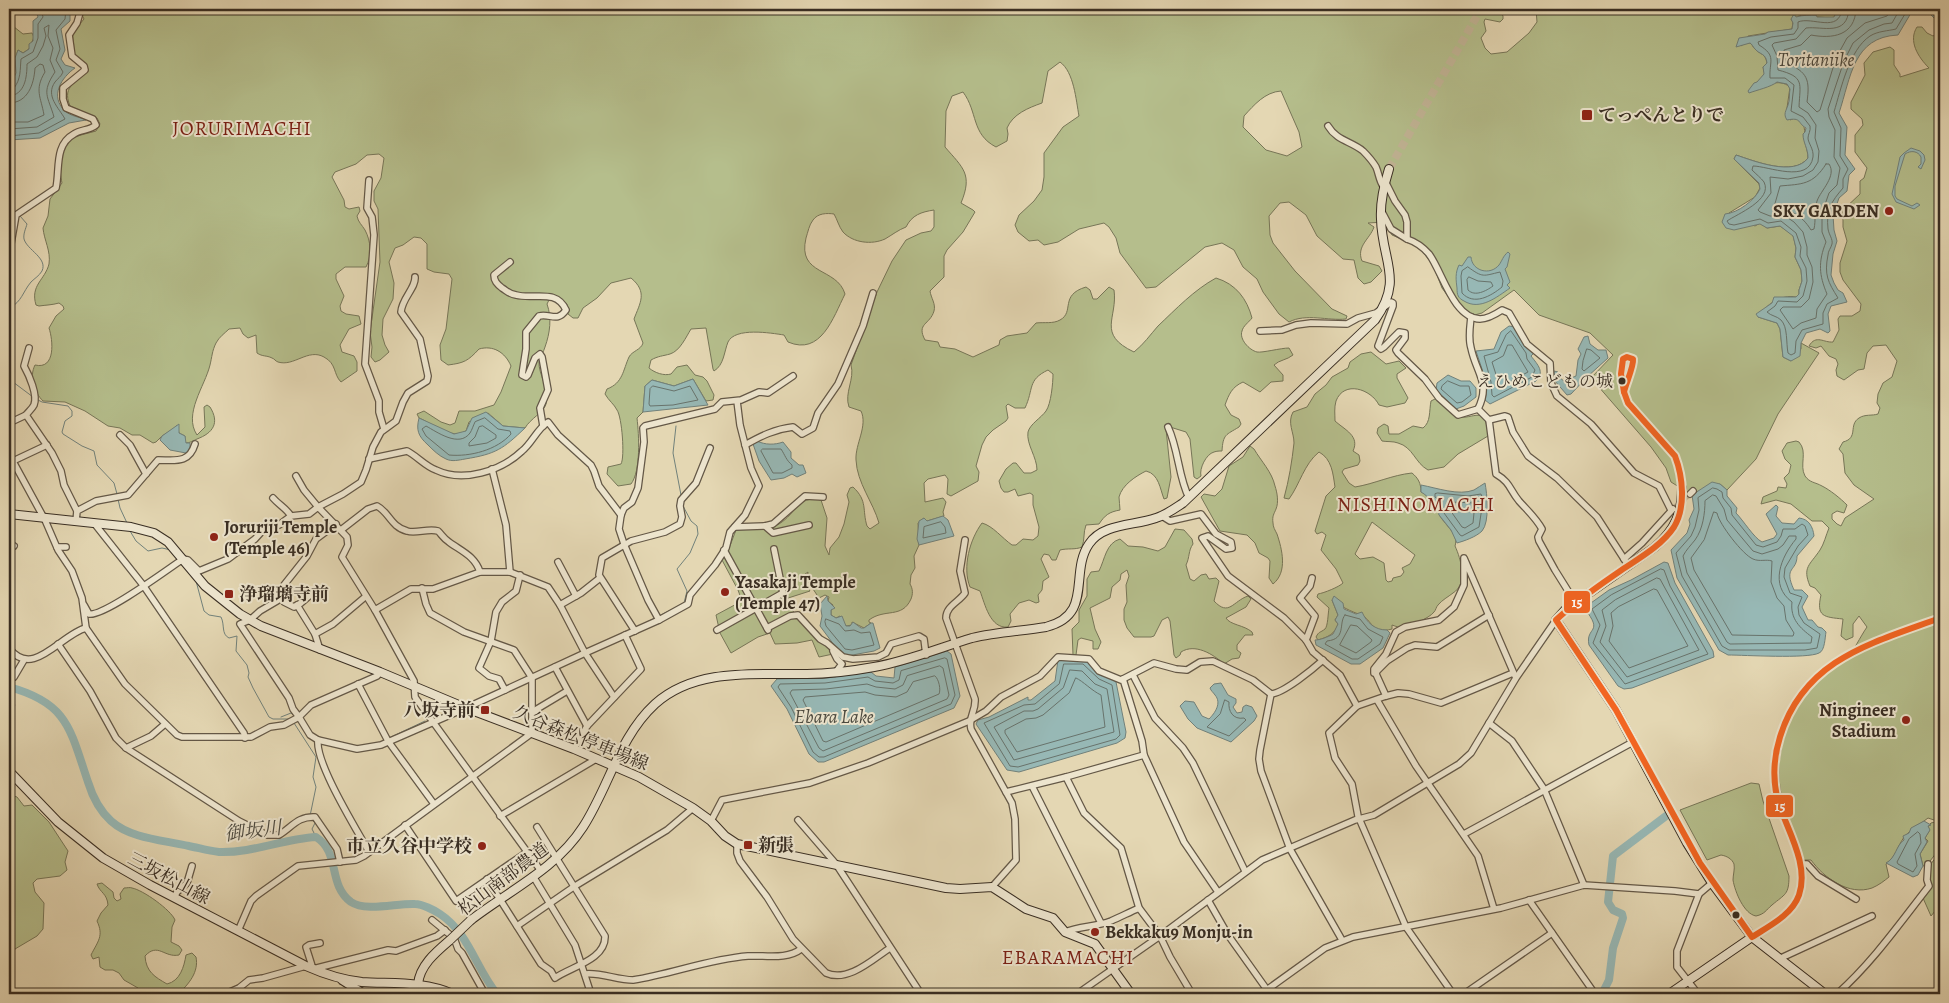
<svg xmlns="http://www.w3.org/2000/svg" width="1949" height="1003" font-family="Alegreya,'Noto Serif JP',serif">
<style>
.green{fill:#b5be8c;stroke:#777658;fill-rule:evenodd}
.water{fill:#97b8b5;stroke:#71817b}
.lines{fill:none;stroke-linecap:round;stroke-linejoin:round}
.shore{stroke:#68736c;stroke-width:1}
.stream{stroke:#71817b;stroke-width:1}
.river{stroke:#97b8b5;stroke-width:8}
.street-tunnel{stroke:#c2b596;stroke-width:5.5;stroke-dasharray:5.5 3;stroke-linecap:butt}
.secondary-tunnel{stroke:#c2b596;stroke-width:8;stroke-dasharray:8 4;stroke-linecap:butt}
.street-casing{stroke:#645847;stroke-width:8}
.secondary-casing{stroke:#392e23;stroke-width:10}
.street{stroke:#ede5ce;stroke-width:5.5}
.secondary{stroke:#ede5ce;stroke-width:8}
.secondary-bridge-casing{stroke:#392e23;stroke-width:10;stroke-linecap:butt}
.secondary-bridge{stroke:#ede5ce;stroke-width:8}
.bus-1-casing{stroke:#ede5ce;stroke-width:10}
.bus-1{stroke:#f26522;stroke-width:6}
.poi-dot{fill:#8f2418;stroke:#ede5ce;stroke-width:2}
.bus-dot{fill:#392e23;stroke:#ede5ce;stroke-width:2}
.labels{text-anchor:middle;stroke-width:4;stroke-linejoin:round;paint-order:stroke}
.bus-label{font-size:17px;fill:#392e23;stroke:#ede5ce;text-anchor:end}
.poi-label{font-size:18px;font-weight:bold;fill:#392e23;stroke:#ede5ce;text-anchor:start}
.street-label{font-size:18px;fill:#392e23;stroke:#ede5ce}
.water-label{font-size:19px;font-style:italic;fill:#4c4a40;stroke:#ede5ce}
.quarter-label{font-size:20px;letter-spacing:1px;fill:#7a1f14;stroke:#ede5ce}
.line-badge{stroke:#ede5ce;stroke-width:2}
.badge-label{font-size:14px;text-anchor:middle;font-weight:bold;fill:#fff}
</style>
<rect width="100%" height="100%" fill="#e4d7b3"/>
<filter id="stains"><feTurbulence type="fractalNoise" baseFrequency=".004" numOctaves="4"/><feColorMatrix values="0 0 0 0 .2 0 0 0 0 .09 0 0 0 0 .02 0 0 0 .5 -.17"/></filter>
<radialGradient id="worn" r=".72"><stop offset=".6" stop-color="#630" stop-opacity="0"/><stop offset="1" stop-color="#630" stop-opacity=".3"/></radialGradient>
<g class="green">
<path d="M79,9H1499L1503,16V19L1500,22L1485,19L1484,22L1486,31L1481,38L1485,48L1491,54L1507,52L1529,33L1537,22L1536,9H1838L1834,17L1830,18L1802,15L1791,19L1793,22L1792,29L1748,36L1741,46L1746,42L1750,43C1752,44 1753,47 1755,49C1761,55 1765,53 1767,63L1763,67L1765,74L1752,91C1764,87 1778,77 1790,87L1787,108L1790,120L1795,118C1807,124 1804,130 1805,141C1806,147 1808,152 1808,158C1794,177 1754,161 1736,155L1734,159L1759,184L1760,188L1755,197L1729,213L1755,226L1760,223L1767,228L1780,226L1793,235L1796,248L1795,257L1801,270L1802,281L1799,290V294L1796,297C1780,294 1766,305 1758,317L1777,323L1780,329L1783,357L1791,361L1801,349V343L1819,353L1778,414L1756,459L1727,490L1720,484L1692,495L1671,482L1666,468L1651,447L1591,378L1613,355L1590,333L1539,315L1514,290L1482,313L1467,317L1458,310L1442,288L1433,265L1418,246L1392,235L1385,222L1368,223L1374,227C1370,239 1356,246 1362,261L1379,266L1382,271L1371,282L1364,284L1358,278L1354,260L1343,259L1317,236L1306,215L1289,202L1280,203L1269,216L1270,235L1273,243L1295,271L1332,309L1347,316L1346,319C1328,321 1306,313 1289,322L1279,314L1263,292L1257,279L1243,267L1234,250L1222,243L1205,247L1156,287L1146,288L1120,253L1116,238L1109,227L1104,223L1079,229L1058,242L1044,245L1038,240L1029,241L1018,232L1015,225L1019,215L1034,201L1042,190L1044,177V153L1063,127L1079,116C1076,100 1074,72 1060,62L1048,71L1042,103C1028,108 1013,114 1007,128L1008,134L1007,141L996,147C971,134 978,112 963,92L952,96L946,111L945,147C963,168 973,174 961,203L973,210L975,212L963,232L947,250L944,256V277L930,291C931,298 936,304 934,311C930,325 916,323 925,340L938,342L940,347L955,349L973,357L999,345L1000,340L1007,336L1027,333L1036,323C1044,322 1053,324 1060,320C1075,312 1059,295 1086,287L1090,290L1093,299H1097L1109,287L1114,290C1118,318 1096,334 1134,352C1144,344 1150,335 1158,326C1176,309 1194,290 1216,278C1236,284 1247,299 1252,318C1249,322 1243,326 1242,331C1239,339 1249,350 1257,352C1262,353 1281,348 1289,348L1293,355C1287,360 1279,360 1274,365L1283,375V381L1271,382L1260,392L1243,382C1232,387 1229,394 1225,405L1231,415L1239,419L1241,424L1239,427C1226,435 1223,434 1222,451C1219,451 1217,451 1214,452C1206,454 1199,469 1201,476L1197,479L1194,477L1190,439L1186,432L1170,427L1166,429L1171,477L1167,498L1164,499C1160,489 1159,474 1146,471C1136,476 1122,485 1119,497C1119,501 1120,506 1120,510C1109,512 1105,515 1099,524L1086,525C1083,533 1085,539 1082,547C1075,550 1068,548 1060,550L1056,560H1052L1049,555L1044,554L1041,559L1049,577L1043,581L1042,590L1038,595L1039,602L1036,603L1029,600L1019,603L1010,614L1011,621L1008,627C990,629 985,604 980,591L970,587C962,567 970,539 982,523C993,526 1002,538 1012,545H1016L1023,539L1033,540L1038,536L1039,527L1033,505V495L1030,493L1018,496L1015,489L1008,492H1004L1001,488L999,481L1006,469L1013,463H1016L1024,473H1031L1037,470C1037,457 1026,444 1028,432C1030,424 1041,418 1046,411C1051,404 1053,383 1053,374L1048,370C1027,380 1034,389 1025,408H1015L1008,404L1006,406L1008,418L1006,421L993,430L986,437L982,445L976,466L979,472L978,481L951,496L947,494L948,479L945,475L928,479L924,483L925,502L943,498L946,502L943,512L944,516L927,521L924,518L918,523L919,545L914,556L915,568L911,575L910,584C913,589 913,594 911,599C902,619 885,608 869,620V622L871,623L864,628L852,622V625L846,626L840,616L836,618L831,615V610L833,605L828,601L829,597L825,595L819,598L807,580L808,572L801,577L810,591L785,599L788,606L831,650L833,654L819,657L812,640L797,643L775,644L770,633L758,637L731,653L720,633L716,615L742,601L738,590L722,560L728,551L736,530C747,529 770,530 779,524C797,513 797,495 821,500L827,518L825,546L829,555L830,548L839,537L844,524L849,502L847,495L850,488L853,487C868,501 862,510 867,526L870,529L879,523C873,502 857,483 856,460C855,444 868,426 861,411L849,407C844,393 855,379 851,365L877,292L892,261L906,240L921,233L931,231L934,227V210C921,212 912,215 906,227C898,230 892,235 885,239C872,245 853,243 843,232C839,227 837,219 834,214C827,213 818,213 813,220C809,225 808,232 806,238C797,276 837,267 845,294C833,318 821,356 788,342L784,335C771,333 735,327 728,342C724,352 724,365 714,371L713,369L706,328L691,329C686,337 680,351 670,354C663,356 658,356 651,360L649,368C655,373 664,376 671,374L677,367L687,365L695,375L703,377L707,381L714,395L713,400L706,401L693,379L674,386L652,380L645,386L643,412L637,418C639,435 641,471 631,484L618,486L607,474L608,467L621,464C625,457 622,417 617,410C614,404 609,401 605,394L607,389C623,383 623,370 629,357C632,351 641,350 643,343L634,319C640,303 648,292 631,278L611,283L597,298L583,308L578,318H573L568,314L567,304L552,294L547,304C552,318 550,333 545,347C544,351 540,357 539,362C538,373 550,390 546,404C544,412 530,419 525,428L503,426L488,413L469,422L466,431C451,440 433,424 419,418L417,414L424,411L441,422L450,425L455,423L459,411H475L494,405L501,392L511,366C505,352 493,345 479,349C468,361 464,363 448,365L441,360L440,345L446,329L452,279L449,274L434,272L427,269V244L421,238L414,237L403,245L395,248L389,262L394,283L393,299L383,319L382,335L385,345L389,352L380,360L375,362L371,357L372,347L370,332L380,262L378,209L374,201V191L381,178L384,158L379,154L367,155L356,164L335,172L332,177L344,200L345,207L349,209L359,207L360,211L357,216C358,222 362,225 365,230C371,241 372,256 366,267H345L336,274V279L344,296L340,306L341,311L346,314L359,316L361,324L349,329L340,345L342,352L354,356L357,362V371L341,382C333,374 337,364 324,357C308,348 294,367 278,362C275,361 275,359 272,358C266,355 263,357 257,353L256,335L248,338L243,334L240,328L229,329C225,333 219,337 216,343C212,351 212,357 210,365C205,386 183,414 197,435L205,427L204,407L207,405L210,407C220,423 213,433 197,439C193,441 190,443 185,443V436L179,433L177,425L175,428L162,436L156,442L153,443L140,435H132L120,428L108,426L85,411L65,402L43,401C34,392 29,377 35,365C56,370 53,340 49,328L56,316L64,309L63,306L59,303C52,305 46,305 39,306L36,305C30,285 45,280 49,264C51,251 44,240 43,228L48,216L50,199L62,183C59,169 58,147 73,138C79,135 89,133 96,131L100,124L97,118L70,106C61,84 79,83 88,69C85,61 75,58 73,51C75,45 72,40 73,34C75,29 80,24 84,19ZM1281,91L1299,132L1302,147L1287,156L1266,150L1243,127L1244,116C1254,105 1265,92 1281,91Z"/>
<path d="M9,23L23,34L32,33L34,37L29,49L23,53L18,50C13,64 18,73 9,87Z"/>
<path d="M1917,27H1922L1927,33L1933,36L1940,32V472L1938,473L1940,476V822L1928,818C1921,824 1912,828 1906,835C1898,843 1897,857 1886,864L1889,877C1884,881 1879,885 1872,888C1849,896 1824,878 1811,860H1803C1796,840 1787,819 1782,798C1772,756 1787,714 1815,682C1824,672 1836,668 1846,659C1854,651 1860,637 1867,627L1859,616L1853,624V637L1846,640L1841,636L1843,619C1824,617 1816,617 1821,595L1815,588L1810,586C1802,567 1810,565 1820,550C1824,544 1826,535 1829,528L1822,521H1812L1791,504L1776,500L1761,504L1763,497L1777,491L1778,487L1786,488L1787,484L1784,478L1789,473L1791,465L1785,459L1782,451L1787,443L1796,441L1799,442C1808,452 1799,465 1805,476C1810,483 1815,482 1822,486C1830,490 1840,498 1847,505L1844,513L1837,511L1832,514V519L1837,524L1841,526L1845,518L1874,499L1854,485L1845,473L1843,454L1839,449L1843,442C1859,438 1848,425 1859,418C1865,414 1872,416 1878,414L1880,408L1877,403L1878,394L1883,383L1892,377L1897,361L1886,345L1873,346L1867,353L1864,369L1858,370L1844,380L1837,376L1836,370L1838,364L1836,359L1829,356L1821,346L1816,348L1809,346C1816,334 1824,343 1833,342L1839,330L1838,319L1840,316H1852L1860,311L1861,304L1843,280L1840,272V263L1847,241L1843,227V210L1860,194V181L1864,178L1867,168L1855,152V135L1863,125L1862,119L1851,109V102L1865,75L1864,63L1873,52L1890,47L1894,50V65L1900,74V77L1929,68C1918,57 1908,41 1917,27Z"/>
<path d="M1371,352L1386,364L1399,361L1406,368L1397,374V378L1408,398L1405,403L1387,407L1379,405C1371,389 1344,380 1336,401C1334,408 1335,414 1335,421C1345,430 1360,436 1353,451L1359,455L1360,461L1358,465L1344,469L1342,472L1349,483L1355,487C1374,484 1392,475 1412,473C1418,478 1421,483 1421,492C1426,494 1432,501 1437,505C1438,509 1438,513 1440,516C1446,526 1459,535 1455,546C1461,559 1468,584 1453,593C1448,597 1442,600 1438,605C1436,607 1436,610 1434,612C1430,618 1407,628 1399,627C1397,627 1395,626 1392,625V629C1371,635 1372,619 1361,615C1350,611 1342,607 1332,600L1338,615L1335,620L1338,624C1335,634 1328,637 1318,640L1316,637C1319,631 1320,633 1325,629C1328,626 1328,613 1329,608L1317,597L1318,594C1324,593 1339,587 1343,583L1336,569L1321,550L1326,535L1322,532L1317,534L1315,531L1326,496L1335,487C1333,474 1332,459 1319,452C1304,464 1300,484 1289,499L1284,498C1289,480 1292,461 1294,443C1294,432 1287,423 1293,412L1307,407L1315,394L1326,385L1332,377L1348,368L1350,362L1361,354ZM1372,522L1415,555L1410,564L1402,568L1404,572L1401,576L1393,578L1392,581L1388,582L1386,580L1384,563L1373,557L1360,559L1355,554Z"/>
<path d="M1435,399L1439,400L1457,417C1474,420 1486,403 1488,436L1458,454L1444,467L1428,470C1415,463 1413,447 1398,443C1393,441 1387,442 1382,441L1377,433L1378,428L1384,424L1388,426L1389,434H1399L1413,426L1423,428C1431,422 1429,411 1431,401Z"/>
<path d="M1250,446L1254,449C1261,461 1272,472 1275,486C1277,492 1279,502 1276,509C1274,514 1272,516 1273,523C1273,527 1275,530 1277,534C1282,549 1288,572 1273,584L1269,578L1270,561L1268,558L1259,553L1255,543L1247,535L1220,531L1201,497L1204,494L1215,496L1222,489L1229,466L1243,457Z"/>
<path d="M1175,529L1184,530L1192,539L1193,544C1188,551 1190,557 1186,565L1190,579L1194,581L1201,575L1206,574L1209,579L1216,578L1219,581L1214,601C1229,617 1233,601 1248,596L1251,599L1246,607L1226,618C1230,625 1244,625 1252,632L1253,635H1245L1237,645V650L1241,653L1239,658L1232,659L1224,664C1213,654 1195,643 1181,652L1180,655L1176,658L1174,655L1170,621L1168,617L1162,620L1154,636L1151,637H1134L1127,628L1124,620V609L1127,602L1126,585L1129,576L1127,570L1121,574L1120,580L1112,587L1110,598L1090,608L1095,629L1101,642L1098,649H1093V641L1081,638L1078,640L1076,655H1073L1072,629L1079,622V610L1087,596V579L1091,572L1099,571C1105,559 1106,543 1120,539L1128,546L1143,547L1158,551L1165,547Z"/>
<path d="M1751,783L1759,784L1763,801L1789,876C1789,895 1785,894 1772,905C1766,910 1765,914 1756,916C1744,914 1735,892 1733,880C1733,875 1735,869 1734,864C1732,859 1727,856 1721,855L1707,860L1680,810Z"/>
<polygon points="9,794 17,797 24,806 32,805 49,822 68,851 65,862 67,870 60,876 37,879 33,883 35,892 44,903 43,929 37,936 15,949 13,953 13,962 9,963"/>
<polygon points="1935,822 1940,826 1940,848 1927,865 1923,866 1920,854 1928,841 1925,838 1929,831 1928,826 1931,823"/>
<polygon points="1937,856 1940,866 1940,894 1935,897 1940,905 1931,916 1923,898 1930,865"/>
<path d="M102,883L113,892L114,898L117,901L121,899L120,894L124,888C127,888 130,887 132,888C143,890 171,910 175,920L172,927L171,942L179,946L182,950L179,955C164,958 158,942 145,956C146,972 155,977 167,984C180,981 184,967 186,955L192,953L196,957C199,972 189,984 178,994H139L138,988L124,980L119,973L113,970H105L100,967L99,957L93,959L91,955C98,941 104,936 97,921L101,913L108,905C107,893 100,893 97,884Z"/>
</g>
<g class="water">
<path d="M35,9H70V21L61,29L65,50L61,59L65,65L75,68C62,77 49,96 65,111C70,116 80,117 86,120L69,123L40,138L9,140V87L16,73L15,58L18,50L23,53L29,49V44L33,41V21L38,17Z"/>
<path d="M1838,9H1939V15L1935,19L1928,12L1921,9L1911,13L1898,35C1853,37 1851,77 1839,113L1847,127L1845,155L1855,169L1849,175L1847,191L1839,198L1833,215L1834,230L1837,241L1833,254L1831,275L1834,283L1838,290L1843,293L1847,302L1831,306L1828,314L1830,331L1828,333L1820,329L1806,333L1801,343L1800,356L1791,361L1783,357L1780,329L1777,323L1758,317L1756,314L1772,303L1774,297H1796L1799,294V290L1802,281L1801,270L1795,257L1796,248L1793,236L1780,226L1767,228L1760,224L1734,230L1726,228L1722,222L1725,214C1738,213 1755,200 1760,189L1759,183L1734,159L1736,155C1754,161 1794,177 1808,158C1808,148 1803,143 1803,134L1805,132L1806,128C1797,123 1802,117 1787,120C1783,114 1786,111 1788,105C1790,100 1789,94 1790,89L1787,84L1777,82C1771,87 1757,90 1749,93L1748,91L1754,83L1757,82L1764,74L1763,67L1767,63C1766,53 1760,55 1755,49C1753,47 1752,44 1750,43L1736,47L1739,38L1765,34L1768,32L1792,29L1793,23L1791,19L1794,14L1796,17C1803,15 1810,15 1816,15L1817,17H1834Z"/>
<path d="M1911,148L1920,151L1924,155L1925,160L1921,169L1918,167L1921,164V157C1918,151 1911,150 1905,154L1895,186V196L1897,199L1912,206L1917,203L1920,205L1914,209L1896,202L1892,194L1900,157L1904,153Z"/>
<path d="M1508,252L1510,254L1507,267L1505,269L1510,282L1507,285L1510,288C1497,297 1480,311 1464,301C1458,298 1457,295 1457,288C1456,280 1455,273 1459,265L1462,266L1468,257H1471C1472,271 1490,276 1499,265C1502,261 1503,256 1508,252Z"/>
<path d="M1509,326L1515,327L1534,353L1531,356C1538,365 1545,372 1536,381L1490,404L1485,400L1487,384L1476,351L1494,349L1501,332Z"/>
<polygon points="1588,336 1590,344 1598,350 1606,350 1608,358 1587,377 1571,394 1567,395 1554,380 1554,371 1558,372 1560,378 1564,381 1576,376 1578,360 1581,354 1578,349 1584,337"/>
<polygon points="1448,375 1461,381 1470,381 1476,388 1476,397 1464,406 1456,409 1436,390 1437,383"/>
<polygon points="693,379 708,405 643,412 645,386 652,380 674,386"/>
<path d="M486,412L503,426L525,428C503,449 496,454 465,459C459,460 452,462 446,459C439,456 433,450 428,445C418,436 416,430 419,418L454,434L466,431L472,418Z"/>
<polygon points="179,424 179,433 185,436 186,443 190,443 190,451 186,453 170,450 160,440 162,436"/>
<path d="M757,441C765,445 775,445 783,442L791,452V458L799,465H803L806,473L797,477L792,474L784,478L771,480L759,461L753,444Z"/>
<path d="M1712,482L1720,484L1727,490V496L1737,508L1736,513C1743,520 1754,538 1762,542L1774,538L1777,534L1766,514L1776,505L1778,507L1776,516L1782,523L1794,524L1799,518C1809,519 1813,527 1814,536L1797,556C1797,572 1783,566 1794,590H1802L1808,596L1802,607L1808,620H1812L1818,627L1822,628L1826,632C1825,637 1825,651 1819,653C1808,659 1744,655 1728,655L1719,650L1677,578L1671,550L1687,533L1690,524L1689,520L1694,509L1692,495Z"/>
<path d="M1485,483C1487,493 1490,522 1482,531C1476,537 1464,541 1457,543L1451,530L1439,515L1437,505C1432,501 1425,494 1421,492V485C1437,488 1459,496 1474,490C1478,488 1481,485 1485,483Z"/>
<polygon points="943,516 948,520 954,536 919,545 917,539 919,521 924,518 927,521"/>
<path d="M1664,562L1668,563L1675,583L1713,651L1714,657L1632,688L1624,689L1618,686L1589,645C1585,626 1605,634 1584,608L1609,590L1631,580Z"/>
<polygon points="827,596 828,601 835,608 831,610 831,615 836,618 842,616 846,626 850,626 853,622 861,628 864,628 871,623 873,623 880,648 874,651 847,656 837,649 820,626 822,616 820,604"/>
<path d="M1334,596L1343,603L1344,609L1356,614L1362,612C1367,623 1375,630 1387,630L1390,633L1383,648L1360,664H1351L1316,645L1315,640C1320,640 1328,637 1333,634L1338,624L1335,620L1338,615L1332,600Z"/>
<polygon points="947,651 951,654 960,696 954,708 824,762 818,762 809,754 787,709 771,686 777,679 825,678 871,672 876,676 894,678 895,667"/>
<polygon points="1062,658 1084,659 1116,682 1126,732 1125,738 1117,743 1019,772 1007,770 976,724 978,720 989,717 1028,697 1028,700 1031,700 1055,681 1058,660"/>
<path d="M1221,683L1228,695L1236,699V703L1233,707L1237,713L1242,712L1243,707L1246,705L1252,707L1257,716L1254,721L1231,742L1197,728L1188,719L1180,706L1185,701L1194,702L1202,716L1209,719C1215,713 1222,703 1215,695C1213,692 1211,691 1210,688L1214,684Z"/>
<path d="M1924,821L1931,825L1928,826L1930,830L1925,838L1927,842L1920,854L1923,866L1918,875L1913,877L1886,863C1896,858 1896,845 1904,840L1903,836L1909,833L1911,828Z"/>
</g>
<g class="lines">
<g class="shore">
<path d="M1842,9C1839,34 1812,16 1798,22V28L1794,34L1771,37L1758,42L1759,45C1777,56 1769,61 1770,78H1785L1794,85L1791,111L1803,117L1810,126C1811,131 1808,134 1808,138C1808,143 1814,149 1813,157C1809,184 1768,166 1753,166L1752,170C1756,174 1761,178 1764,182C1773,200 1737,214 1727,221L1729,224L1734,225L1760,219L1768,223L1781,221L1796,233L1801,247L1800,256L1806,268L1807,281L1803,296L1797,302L1778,301L1775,306L1767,312C1771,316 1777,316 1781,320C1788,327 1786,343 1788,353L1791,355L1795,353L1796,341L1802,330L1823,324V313L1827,304L1838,298C1828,282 1824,275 1828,255C1828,251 1831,248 1832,244C1833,239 1829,235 1828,229C1826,210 1831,202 1843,188V179L1848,169L1840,156L1841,128L1834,112C1841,89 1849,50 1870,36C1878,31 1888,31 1896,29L1908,9"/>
<path d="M1849,9C1847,37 1823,26 1806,28L1796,39L1774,43L1772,45L1777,56L1778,70C1805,77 1800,83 1799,107L1808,113L1816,125L1815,138L1819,151L1818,162L1813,170L1803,176L1788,179L1770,177L1771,193L1758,210L1760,212L1770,216H1785L1794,222L1803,232L1807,247V255L1812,267L1813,282L1809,299L1801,307H1783L1780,310L1793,329L1801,323L1816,318L1817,309L1827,294C1819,275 1818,262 1826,242L1822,232V213L1829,193L1837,185L1840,168L1834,157L1835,130L1829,117L1828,109L1844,61L1853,43L1869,30L1884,24L1892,23L1900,9"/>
<path d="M1856,9C1855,36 1832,39 1811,35L1801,45L1784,50L1786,63C1808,72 1810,80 1807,102L1817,112L1820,110L1836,58L1847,38L1865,23L1887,16L1892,9"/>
<path d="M9,90L14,88C21,79 20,70 21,59L33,52L38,38V24L43,17L41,9"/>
<path d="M9,96C25,95 27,77 27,64L37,57L43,46L46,36L44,28L49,25L48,36L53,48L50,60L55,72C41,93 48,96 54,117L37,127L9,129"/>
<path d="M9,103C28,103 34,84 35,68L40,64L43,65L45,72C34,90 41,97 44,115L28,122H9"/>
<path d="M9,136L39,133L65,119C59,108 45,96 55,82C58,78 61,77 63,72L56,60L60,49L56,30L65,19L66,9"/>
<path d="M1826,164H1829C1837,176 1821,190 1817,201C1814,211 1816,220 1814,229L1811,230C1801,214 1790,210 1774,207L1780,186C1802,184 1813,185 1826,164Z"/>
<path d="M1468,267C1483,278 1483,276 1500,272L1503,281L1502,287C1491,296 1474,306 1462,293L1461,276L1462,271Z"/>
<path d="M1469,277L1478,281L1491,282L1493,286C1486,291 1475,297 1468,290L1467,280Z"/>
<polygon points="1511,331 1526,353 1527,359 1535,370 1532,377 1494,397 1492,395 1491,382 1484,356 1498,352 1506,335"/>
<polygon points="1508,345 1512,345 1528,372 1500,387 1492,362 1503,356"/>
<polygon points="1587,349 1591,350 1600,358 1584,371 1582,369 1583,361"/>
<polygon points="1448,381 1460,386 1469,386 1471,395 1462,402 1457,403 1441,389 1442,386"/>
<polygon points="653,386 674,391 690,386 698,400 673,405 650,406 649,404 650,389"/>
<path d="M485,418L498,429L510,431L511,434C497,450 470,457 449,455L426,436L422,429L426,426C437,432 459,448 470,433C472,430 473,426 475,422Z"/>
<polygon points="483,426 496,435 496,438 487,443 469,446 469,443 475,437 479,427"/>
<path d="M763,449H781C785,455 786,460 792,465V468L782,473H773L761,451Z"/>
<polygon points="1713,488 1717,489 1722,492 1723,498 1731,508 1732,515 1756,545 1763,547 1777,542 1781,536 1783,529 1795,529 1802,524 1805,526 1808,535 1798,546 1785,568 1784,577 1790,593 1802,597 1798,607 1799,615 1804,623 1820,634 1817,648 1805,650 1729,650 1722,646 1682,576 1676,553 1691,536 1695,527 1699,510 1698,498"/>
<polygon points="1438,493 1468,496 1481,494 1483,501 1479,527 1462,536 1460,535 1444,513 1441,502 1435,497 1435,494"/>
<path d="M1713,495L1716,496L1724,509L1727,520L1753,551L1762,554L1778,549L1783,545L1789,536H1796V539C1781,557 1769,585 1792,602C1790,619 1800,628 1812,637L1811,643L1730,644L1727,642L1687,573L1683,556C1686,550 1691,545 1695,540C1703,529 1705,513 1705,501Z"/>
<polygon points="1451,502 1475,503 1473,523 1465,528 1462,527 1450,510 1448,504"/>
<path d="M1714,512L1717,513C1719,524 1743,555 1753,559C1760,562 1766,559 1772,561L1771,582L1777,598L1784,606L1786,620L1794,633L1793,636L1732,635L1694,570L1691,558L1704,540Z"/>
<polygon points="941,522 945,527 946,533 923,538 924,527"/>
<polygon points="1661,569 1664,570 1670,586 1708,654 1625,684 1593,643 1600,625 1592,609 1611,595"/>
<polygon points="1657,578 1660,579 1699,650 1627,677 1600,642 1606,626 1602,610 1615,600"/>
<polygon points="1654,589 1657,590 1688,646 1629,668 1609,641 1613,626 1611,613 1618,607"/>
<path d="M1345,615L1360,619L1368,629L1383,637L1380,644L1358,659H1352L1325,644L1327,641C1347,639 1338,623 1345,615Z"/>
<polygon points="826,619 839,624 845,631 854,630 861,633 870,632 874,645 852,650 845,649 826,626 825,622"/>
<polygon points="1351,625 1357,626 1372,640 1371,642 1356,653 1340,645"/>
<polygon points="945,658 947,659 955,695 951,704 824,757 819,757 813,752 791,707 778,687 780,684 825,683 868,677 875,681 893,683 899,680 901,671"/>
<polygon points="1064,664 1083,664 1099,679 1112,685 1120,735 1116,739 1018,767 1010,766 984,723 1024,705 1035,704 1059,684"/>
<polygon points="940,666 943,668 949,695 947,699 823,751 819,748 790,693 792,690 826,689 867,684 876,687 895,689 903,685 907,676"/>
<polygon points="1070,670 1082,671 1095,684 1107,689 1114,732 1014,760 994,727 1024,711 1033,711 1038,709 1063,688"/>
<path d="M935,676C939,679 941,690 939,694L826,742L823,741L803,700L805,697L865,692L875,695L896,697L907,692L913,682Z"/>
<path d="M1076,678C1083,681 1092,691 1101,695L1105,727L1017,752L1005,733V730L1026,719L1036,718L1043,715L1069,693Z"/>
<path d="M1225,700L1229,702C1228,711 1233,720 1244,718L1246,720L1229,736L1207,727L1220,714Z"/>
<polygon points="1918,832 1920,834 1921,843 1915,854 1917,866 1913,872 1898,864 1897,862 1909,839"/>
</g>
<g class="stream">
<polyline points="9,205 15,212"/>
<path d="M9,309C23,300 22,293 31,282C35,278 39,276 42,271C48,258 27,250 24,239C23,234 26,228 27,224L20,216"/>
<path d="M9,337C16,349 13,369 13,382L33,397"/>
<polyline points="36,399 42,402 68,406 72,411 72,416 65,421 62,432 63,434 82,446 94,451 97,465 114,483 117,494"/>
<polyline points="676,426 673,453 681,495"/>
<polyline points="118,499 120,508 127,523"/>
<polyline points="130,531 136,541 148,551 162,548 171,550"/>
<path d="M196,581L204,611L209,615L221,617C225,625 221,634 229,638L237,636L236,651L247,665L249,673L248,677L253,688L269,717L273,719H290"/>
<polyline points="659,616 684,603 687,591 677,569 690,553 698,534 697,526 691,521 683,506"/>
<polyline points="643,624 655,618"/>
<polyline points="281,717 291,713 294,716"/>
<polyline points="294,723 316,757 313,777 316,787 310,816"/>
<polyline points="389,738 425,721"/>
<polyline points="311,819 315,823 312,829 316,837"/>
</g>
<g class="river">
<path d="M9,687C68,703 70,729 88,782C92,795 100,811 111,821C131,839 164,840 189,846C199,848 209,851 219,852C253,853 283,839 316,837C341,853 327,884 351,902C366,912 397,903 415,904C422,904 434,910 440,914C469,933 476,969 497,994"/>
<polyline points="1602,994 1609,980 1613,948 1623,918 1622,914 1613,910 1608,902 1613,856 1666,816"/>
</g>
<polyline class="street-tunnel" points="1673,509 1690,494"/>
<polyline class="secondary-tunnel" points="1389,169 1481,9"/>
<defs>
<g id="street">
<path d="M1328,126C1337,141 1351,141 1363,151C1368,156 1373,162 1376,167C1379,174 1379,180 1383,186"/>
<polyline points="369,180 367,208 372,217 374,235 365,364 379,401 379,412 384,429"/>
<path d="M1385,181L1395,201L1405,215L1407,222V239C1416,242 1422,246 1429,254C1442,271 1453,318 1480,319C1487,319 1496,314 1502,310L1509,313L1527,344L1550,363L1551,383L1557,396L1591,424L1634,473L1659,486L1671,510"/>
<polyline points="1381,210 1391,229 1407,239"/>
<path d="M9,255L16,215L56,188C60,169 54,145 74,134C81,129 89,131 96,125L93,119L66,108L63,99V88L85,70L84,66L72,56L69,35L77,23L81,9"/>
<path d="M510,262L494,275C494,281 497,284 502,288C507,291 509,294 516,295C534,300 556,288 566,310C557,323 550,313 539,316L526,332V349L522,375L526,377L528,375L535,358L540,354L542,357L548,390L540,408L543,426"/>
<path d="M1471,317C1470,327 1468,338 1471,348C1476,373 1491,383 1478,409L1489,420L1496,474C1511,483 1509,489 1519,501C1527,510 1536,518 1542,529L1538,537L1539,541L1555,570L1575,602"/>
<polyline points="1260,331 1282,330 1296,325 1311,323 1347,324 1358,318 1376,313 1391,302 1393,303 1393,306 1378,346 1381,349 1384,347 1399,332 1405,333 1405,338 1396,350 1398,353 1425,379 1439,398 1458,415 1478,409"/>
<polyline points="9,396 10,394"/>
<path d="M26,415C28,412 32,409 34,405C38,395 29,375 24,366L29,348"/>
<polyline points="1489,420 1505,416 1508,417 1513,432 1528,456 1557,478 1597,517 1628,565"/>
<polyline points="9,423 26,415 52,453 61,471 64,485 77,511"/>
<path d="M1168,427C1179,451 1178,476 1189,498"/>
<polyline points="120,435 130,445 146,474"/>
<path d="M745,445C761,436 775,429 793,427L802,434L813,428L818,413L838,384L863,326L873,293"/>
<polyline points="9,454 45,520 58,550 72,571 82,598 86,628 125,684 177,735 182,737 251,737 270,727 284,725 299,717 310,735 318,740 357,749 381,745 466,708 585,653 614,697"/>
<path d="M369,459L407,451C417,456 425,466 436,470C463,483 501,471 522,451C532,443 537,429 548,422L558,435L591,465L594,471L599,486L621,515"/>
<polyline points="13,461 47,445"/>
<polyline points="492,469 506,525 510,572"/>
<path d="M296,476L304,490L318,507L343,494L361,482L366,470L373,447L381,432L396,421L403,402L408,393L427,381L428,376L420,339L401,312C402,298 416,288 415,277"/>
<polyline points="1690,494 1693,491"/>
<path d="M273,498C279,505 286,508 291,516"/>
<polyline points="1162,516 1170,521 1201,514 1216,534 1231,542 1232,548 1226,549 1208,536 1202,538 1228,576 1284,618 1306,640 1313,652 1340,675 1357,706"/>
<path d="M76,521L77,511L96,501L128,495L158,460C175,460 189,464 195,444"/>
<polyline points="94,523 143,585 244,733 245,738"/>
<polyline points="765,526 773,533 809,525"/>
<polyline points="735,527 765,526 773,524 805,496 823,497"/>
<path d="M341,530L368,509L377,506C389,512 391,527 407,531C416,534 428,528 438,531C442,535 444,539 449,542C461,551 475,556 480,572"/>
<path d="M965,540L960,571L965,593C959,602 946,606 946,618L975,699C976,713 968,715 971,729L1012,803L1015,819L1016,860L992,887"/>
<polyline points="9,544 14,546"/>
<polyline points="57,547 66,547"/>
<polyline points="724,550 768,630"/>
<polyline points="1624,559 1642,543 1673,509"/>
<polyline points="558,562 576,596"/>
<polyline points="314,592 301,603 294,607 284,602 280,590 307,556 316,539 336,524"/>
<polyline points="282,598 260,611 250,620 240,624 289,698 293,709 299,717 311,705 377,676 380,672"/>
<path d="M84,605L89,614C103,617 167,570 183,559L188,560L199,571L228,559L255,539L265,528L279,525L291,516L309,514L318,507L347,537L348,545L342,557L375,610L411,589H433L480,572H510L548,587L560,605L585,653L659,620L688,604L690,595L715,565L726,548L730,532L745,515L759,486L751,468L740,425L737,401"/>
<polyline points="297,605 315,634"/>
<polyline points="560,605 581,593 600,578"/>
<polyline points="375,610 414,681 415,697 541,871"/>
<polyline points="659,620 648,600 624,544 619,529 621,515 624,508 632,502 638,488 644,442 643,428 645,426 715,409 722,402 741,400 759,392 768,393 793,376"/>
<polyline points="767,628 790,616 798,615 820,639 827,643 843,657 853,659 878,657 886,653 891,644 919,636 924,639 926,655"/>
<polyline points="717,630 783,593 774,549"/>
<polyline points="635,631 599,575 602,558 631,541 665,532 680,524 682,517 680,506 681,500 696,483 710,448"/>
<polyline points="1306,640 1315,616 1300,598 1310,586 1312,578"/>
<polyline points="58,644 90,691 116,738 126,748 151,736 165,724"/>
<path d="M9,648C33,680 61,634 86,628"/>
<polyline points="320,650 315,634 333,624 365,597"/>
<polyline points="833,651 837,659 842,664 835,673"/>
<polyline points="555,667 587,726"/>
<polyline points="1376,673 1374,673 1374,669 1386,654 1396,632 1405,627 1439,620 1454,607 1464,585 1464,558 1515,676"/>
<polyline points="1133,675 1155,718 1183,748 1193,763 1245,871"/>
<polyline points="14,677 24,660"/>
<polyline points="1123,679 1142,741 1144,755 1184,842 1218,892"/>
<polyline points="358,684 388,741 434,804"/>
<polyline points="505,690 499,679 489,676 479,668 491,641 496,612 502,602 516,591 520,575"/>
<polyline points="1271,694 1260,750 1259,759 1261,771 1290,849 1342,940"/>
<polyline points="1386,696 1376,674 1377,671 1387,661 1407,648 1415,645 1437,647 1489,615"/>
<polyline points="1377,700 1416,766 1478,856 1494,909"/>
<polyline points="9,707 11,705"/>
<polyline points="532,712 567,691"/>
<polyline points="1489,723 1512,741 1544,789 1584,885"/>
<path d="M318,740C315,763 357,830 369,852"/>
<path d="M126,748L239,821L267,835H279C292,827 298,816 315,817L337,849L340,862"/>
<polyline points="574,749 587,726 641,669 625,635"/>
<polyline points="1066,777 1084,813 1121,848 1139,908 1160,936 1170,957 1192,994"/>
<polyline points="1032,786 1101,923"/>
<polyline points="1006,792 1066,777 1144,755"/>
<polyline points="500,816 596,759"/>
<polyline points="798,820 836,864 921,994"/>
<path d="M711,821L722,800L810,783L868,763L969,721L986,711L1001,697L1040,676L1058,657L1089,659L1099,671L1121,680L1154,663L1176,669L1187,670L1200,662L1213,661L1253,680L1271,694C1284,693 1313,669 1323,660"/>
<polyline points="405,825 456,901 527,852"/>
<polyline points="1464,834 1633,742"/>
<path d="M737,844V853L740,861L767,897L793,939L826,973C848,983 873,959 890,948"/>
<polyline points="1800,864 1807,864 1818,876 1856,899"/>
<polyline points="533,876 575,945 591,994"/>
<path d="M487,879L541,964L551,971L555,978C570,967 606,960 605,936L537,827"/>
<polyline points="174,898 177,892 187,883 192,866"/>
<polyline points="1208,900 1228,935 1270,994"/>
<polyline points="1529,900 1595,994"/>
<polyline points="432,920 454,938 458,949 462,953 485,994"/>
<polyline points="517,926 575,886 667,830 693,808"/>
<polyline points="238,931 251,901 256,896 298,866 356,860 364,856 532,733 532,678 514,650 464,632 430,613 426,604 422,588"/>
<path d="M1065,932C1080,926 1095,927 1111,921C1120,917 1130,912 1139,908"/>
<polyline points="320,943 309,945 306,947 313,969 388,950 396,951 437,936 445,930"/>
<polyline points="1781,958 1872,916"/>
<path d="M585,974C600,972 617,980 633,980C672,974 709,959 748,956C765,955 787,960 801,949"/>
<polyline points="225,994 239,988 249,980 263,978 306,966"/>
<polyline points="1077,994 1160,936 1262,860 1355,820 1374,815 1459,764 1471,753 1516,678 1556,620"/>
<polyline points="1261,994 1325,948 1353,937 1501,908 1584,885 1675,891 1699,894"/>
<polyline points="1453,994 1406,927 1358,816 1352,784 1335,758 1329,733 1357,706 1386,696 1398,693 1409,694 1441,703 1513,673"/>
<polyline points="1464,994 1552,933"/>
<polyline points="1698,994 1677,967 1677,951 1699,894 1712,883"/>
<path d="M1837,994C1872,963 1900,923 1929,886L1927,880L1928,864"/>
</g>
<g id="secondary">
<path d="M1682,488C1682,513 1675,530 1655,547L1565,610L1556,620L1616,710L1687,843L1712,883L1752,937L1825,994"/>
<polyline points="9,514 131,527 154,533 168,542 205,586 240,614 261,626 380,672 466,708 574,749 639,777 693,808 711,821 725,836 737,844 946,888 960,889 992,887 1026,909 1053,918 1065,932 1095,944 1131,994"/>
<path d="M9,771L58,822L103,858L150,885L306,966C324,974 343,980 362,982C393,984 424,981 453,994"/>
<path d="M471,920C510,890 556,869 583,827C609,787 619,737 655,704C696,667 757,675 807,674C830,674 852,671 874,667C908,661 939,648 972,638C996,632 1022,631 1046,627C1094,615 1069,573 1089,544C1103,523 1134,526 1156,518C1166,515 1174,509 1183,503L1375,320C1404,279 1382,262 1381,219C1380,202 1384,185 1389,169"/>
<polyline points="342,980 364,994"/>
<path d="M418,984C420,965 436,952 450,940"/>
<polyline points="1669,994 1752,937"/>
</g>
</defs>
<use href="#street" class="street-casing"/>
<use href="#secondary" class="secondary-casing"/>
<use href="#street" class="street"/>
<use href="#secondary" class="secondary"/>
<defs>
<polyline id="secondary-bridge" points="450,940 471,920"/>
</defs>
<use href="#secondary-bridge" class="secondary-bridge-casing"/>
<use href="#secondary-bridge" class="secondary-bridge"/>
<defs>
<g id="bus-1">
<path d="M1627,357L1633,359C1634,366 1626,383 1624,392L1621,374L1623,359Z"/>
<path d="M1624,392L1628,403L1675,456C1683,477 1686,507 1674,527C1662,545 1641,557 1623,569C1600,585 1577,600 1556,620L1616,710L1700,863L1752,937C1769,926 1792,915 1799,895C1809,866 1789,833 1780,807C1772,785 1773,759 1780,737C1804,659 1872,643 1940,618"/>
</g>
</defs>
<use href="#bus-1" class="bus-1-casing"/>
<use href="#bus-1" class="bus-1"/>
</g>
<g class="poi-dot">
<rect x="1581" y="109" width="12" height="12" rx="2.5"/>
<circle cx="1889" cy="211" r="5"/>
<circle cx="214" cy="537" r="5"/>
<circle cx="725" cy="592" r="5"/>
<rect x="224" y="589" width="10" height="10" rx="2.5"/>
<rect x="480" y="705" width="10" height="10" rx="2.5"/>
<circle cx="1906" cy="720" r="5"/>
<rect x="743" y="840" width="10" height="10" rx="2.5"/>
<circle cx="482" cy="846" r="5"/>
<circle cx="1095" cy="932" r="5"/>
</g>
<g class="bus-dot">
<circle cx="1622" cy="381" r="4.5"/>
<circle cx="1736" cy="915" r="4.5"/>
</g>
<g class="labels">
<g class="bus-label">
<text x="1613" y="387">えひめこどもの城</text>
</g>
<g class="poi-label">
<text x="1598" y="121">てっぺんとりで</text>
<text x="1879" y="217" text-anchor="end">SKY GARDEN</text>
<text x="224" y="533">Joruriji Temple<tspan x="224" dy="21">(Temple 46)</tspan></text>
<text x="735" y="588">Yasakaji Temple<tspan x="735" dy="21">(Temple 47)</tspan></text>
<text x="239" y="600">浄瑠璃寺前</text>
<text x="475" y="716" text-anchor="end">八坂寺前</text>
<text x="1896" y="716" text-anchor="end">Ningineer<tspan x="1896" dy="21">Stadium</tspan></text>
<text x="758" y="851">新張</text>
<text x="472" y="852" text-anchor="end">市立久谷中学校</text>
<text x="1105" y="938">Bekkaku9 Monju-in</text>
</g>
<g class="street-label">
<text transform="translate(581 738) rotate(22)" y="6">久谷森松停車場線</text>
<text transform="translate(169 878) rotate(28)" y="6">三坂松山線</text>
<text transform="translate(503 879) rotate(-37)" y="6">松山南部農道</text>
</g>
<g class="water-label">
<text x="1816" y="66">Toritaniike</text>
<text x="834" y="723">Ebara Lake</text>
<text transform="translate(253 830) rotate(-7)" y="7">御坂川</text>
</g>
<g class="quarter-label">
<text x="242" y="135">JORURIMACHI</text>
<text x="1416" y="511">NISHINOMACHI</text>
<text x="1068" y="964">EBARAMACHI</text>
</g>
</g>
<g class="line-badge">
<rect x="1563" y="590" width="28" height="24" rx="5" fill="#f26522"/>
<rect x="1765" y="794" width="29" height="24" rx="5" fill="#f26522"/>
</g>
<g class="badge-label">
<text x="1577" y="607">15</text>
<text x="1780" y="811">15</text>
</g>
<rect width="1949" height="1003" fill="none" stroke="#e4d7b3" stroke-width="30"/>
<rect x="10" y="10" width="1929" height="983" fill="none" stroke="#392e23" stroke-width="2.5"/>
<rect x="15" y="15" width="1919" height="973" fill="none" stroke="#392e23"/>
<rect width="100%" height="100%" filter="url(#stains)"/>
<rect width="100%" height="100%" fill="url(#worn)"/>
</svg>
